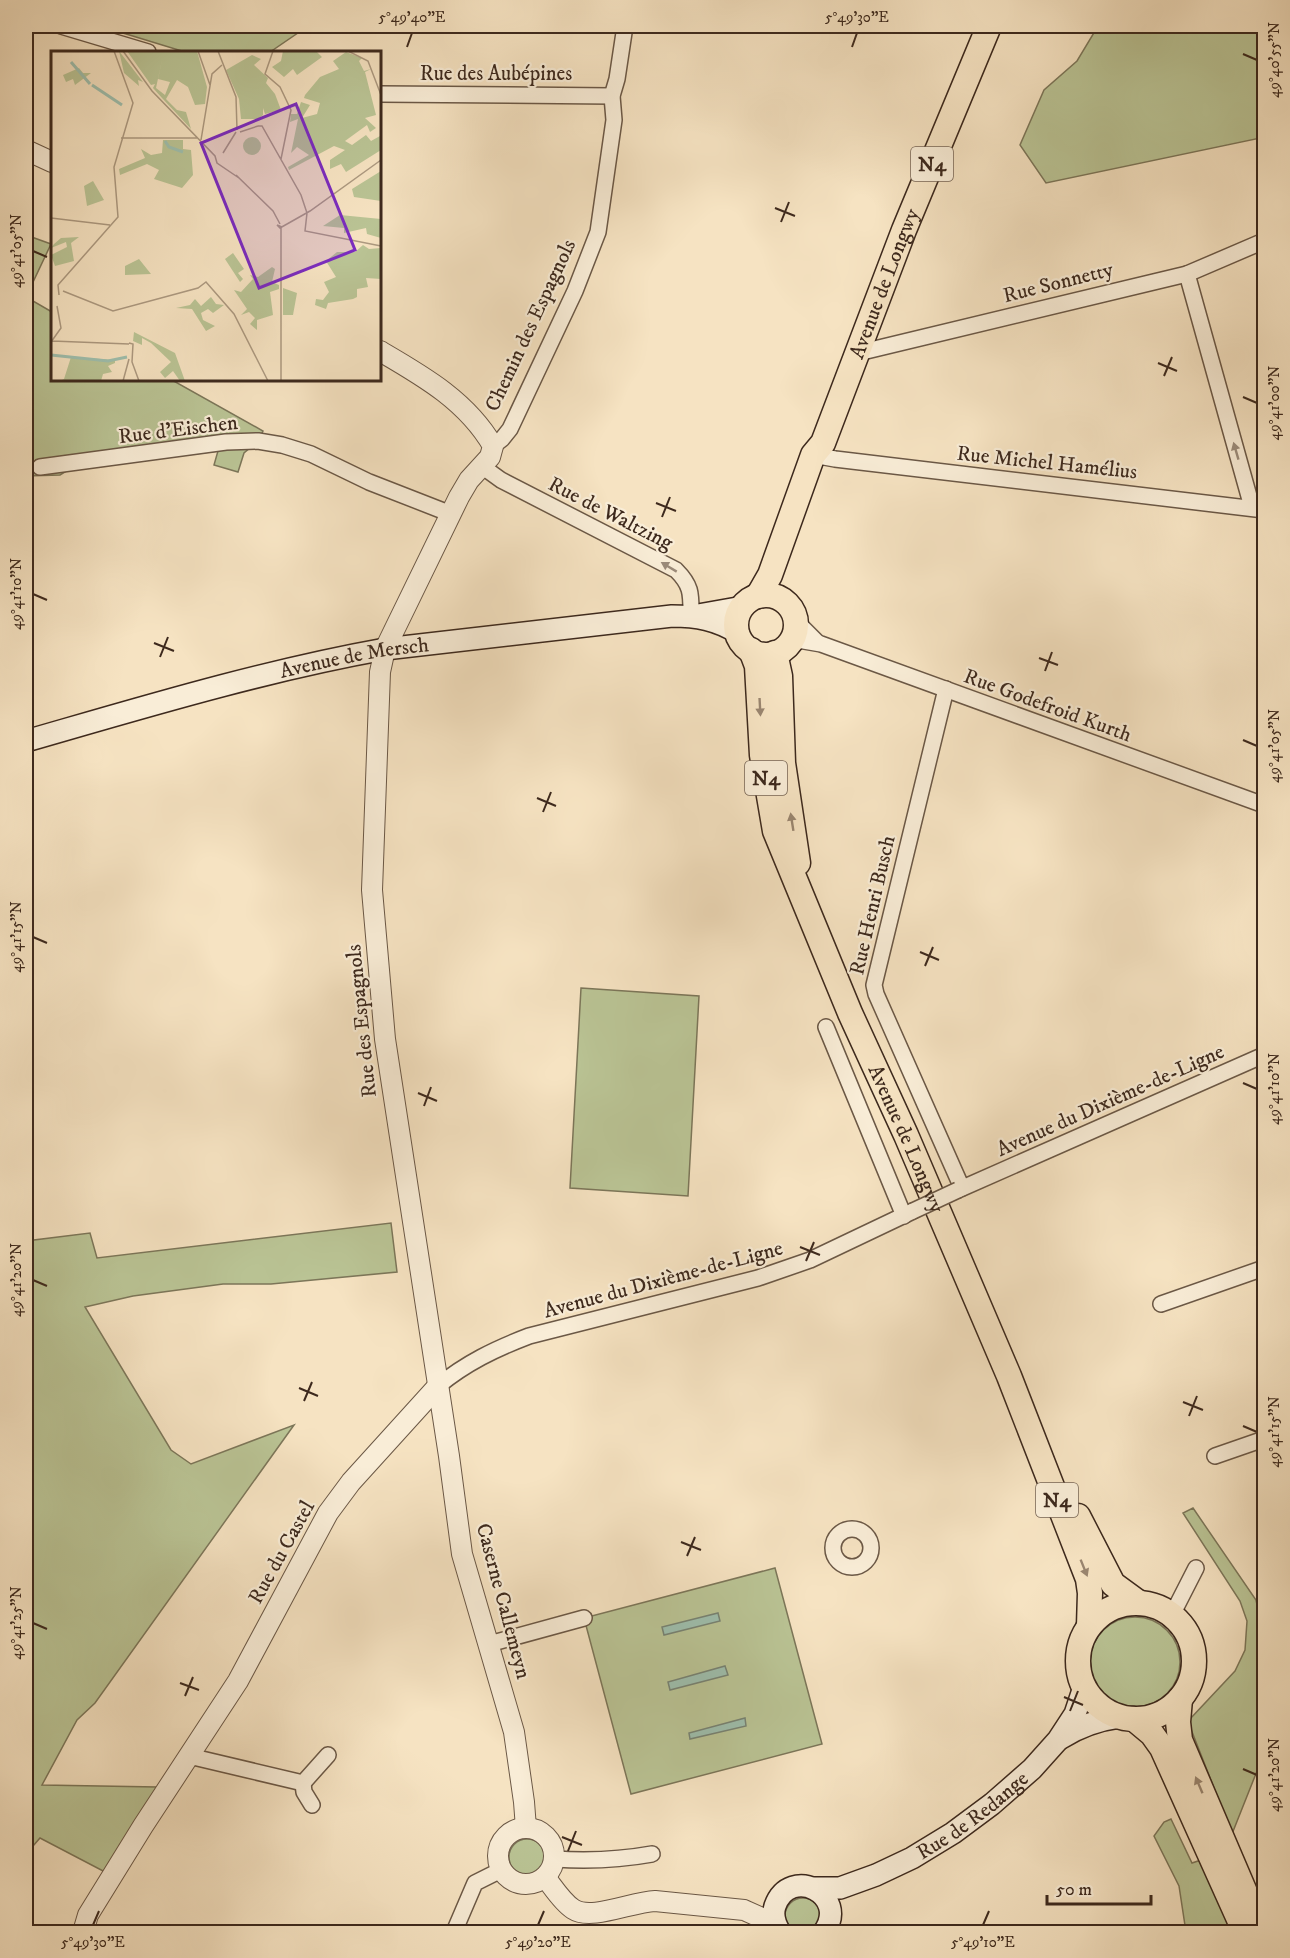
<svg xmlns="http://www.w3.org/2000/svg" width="1290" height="1958" font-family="'IM FELL DW Pica',serif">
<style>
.green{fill:#bac495;stroke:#7c7659;stroke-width:1.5}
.water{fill:#9ebfae;stroke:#778374;stroke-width:1.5}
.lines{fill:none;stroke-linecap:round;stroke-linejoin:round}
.minor-casing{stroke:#6b5846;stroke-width:18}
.tertiary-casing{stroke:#6b5846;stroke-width:22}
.secondary-casing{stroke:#3d291d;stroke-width:24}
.primary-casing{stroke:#3d291d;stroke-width:27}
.minor{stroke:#f9edd7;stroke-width:15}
.tertiary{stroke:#f9edd7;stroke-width:20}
.secondary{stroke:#f9edd7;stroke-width:21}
.primary{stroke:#f6e3c2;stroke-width:24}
.minor-bridge-casing{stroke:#6b5846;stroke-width:18;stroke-linecap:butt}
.minor-bridge{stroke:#f9edd7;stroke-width:15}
.oneway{fill:#9b8b7a}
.oneway2{fill:#9a8670}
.ticks{fill:none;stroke:#3d291d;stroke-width:2}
.labels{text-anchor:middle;stroke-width:4.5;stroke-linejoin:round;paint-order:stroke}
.shield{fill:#f9edd7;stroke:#756455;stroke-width:1.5}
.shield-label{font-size:20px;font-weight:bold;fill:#3d291d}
.street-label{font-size:21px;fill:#3d291d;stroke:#f9edd7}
.inset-river{fill:none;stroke:#9ebfae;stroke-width:3}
.inset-road{fill:none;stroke:#ac9980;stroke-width:1.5}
.view{fill:#7b2cbf;fill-opacity:0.15;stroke:#7b2cbf;stroke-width:3}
.inset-edge{fill:none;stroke:#3d291d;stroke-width:3}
.neatline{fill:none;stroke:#3d291d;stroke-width:2}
.ticks-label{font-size:15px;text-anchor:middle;fill:#3d291d}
</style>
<rect width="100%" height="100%" fill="#f6e3c2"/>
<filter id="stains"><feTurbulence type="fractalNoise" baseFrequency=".00333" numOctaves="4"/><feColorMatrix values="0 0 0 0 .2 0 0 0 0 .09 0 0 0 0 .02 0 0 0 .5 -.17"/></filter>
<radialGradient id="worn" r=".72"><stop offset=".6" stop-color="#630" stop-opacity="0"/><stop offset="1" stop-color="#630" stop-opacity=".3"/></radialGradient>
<g class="green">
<polygon points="100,26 308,26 270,52 185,52"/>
<polygon points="1098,26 1264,26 1264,148 1260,138 1046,183 1020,145 1044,90 1077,61"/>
<polygon points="26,235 51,244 26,297 52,312 52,380 172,380 263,431 258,441 244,453 238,472 214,465 218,451 68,470 60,475 26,476"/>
<polygon points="581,988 699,996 688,1196 570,1188"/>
<polygon points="391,1223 397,1272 271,1284 223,1284 133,1296 85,1307 171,1450 191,1464 294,1425 95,1703 77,1720 42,1785 157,1787 105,1872 40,1838 26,1854 26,1241 90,1233 97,1258"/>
<polygon points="1193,1508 1256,1600 1261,1623 1258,1679 1264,1684 1264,1728 1259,1741 1257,1771 1232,1834 1187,1719 1190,1719 1235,1671 1245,1650 1247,1621 1240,1601 1183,1513"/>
<polygon points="775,1568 822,1744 631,1794 584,1618"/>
<circle cx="1135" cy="1662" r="45"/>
<polygon points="1171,1819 1192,1863 1201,1860 1230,1929 1227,1932 1186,1932 1179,1886 1154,1836 1164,1822"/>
<circle cx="527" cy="1857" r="18"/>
<circle cx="803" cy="1916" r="18"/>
</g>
<g class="water">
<polygon points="718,1613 720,1621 664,1635 662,1627"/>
<polygon points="725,1666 728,1675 670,1690 668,1682"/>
<polygon points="745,1718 746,1726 690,1739 689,1733"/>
</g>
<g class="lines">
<defs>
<g id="minor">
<polyline points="61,26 148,52"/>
<polyline points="380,94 612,96"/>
<polyline points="1187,274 1252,507"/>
<polyline points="858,353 1187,274 1264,241"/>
<polyline points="493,446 502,439 510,429 575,291 598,232 614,120 612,96 617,79 625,26"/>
<polyline points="813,455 835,459 1264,510"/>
<polyline points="40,467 226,442 258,441 282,445 311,454 369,482 451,514"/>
<path d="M483,467L501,480L676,570C692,586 691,594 691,616"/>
<polyline points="796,621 817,642"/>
<polyline points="792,639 821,644 1264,805"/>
<polyline points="946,689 874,985 876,994 962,1188"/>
<polyline points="826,1027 904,1216"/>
<polyline points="958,1190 1264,1055"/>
<polyline points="1161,1304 1264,1268"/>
<path d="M438,1386C466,1363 495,1349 529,1336L758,1278L810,1260L913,1211"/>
<polyline points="1215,1456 1264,1439"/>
<circle cx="852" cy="1548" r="19"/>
<polyline points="1172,1615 1196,1568"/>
<polyline points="489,1644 584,1618"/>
<polyline points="189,1756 303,1783 328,1755"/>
<polyline points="303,1783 304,1792 312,1805"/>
<path d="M555,1859C588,1861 619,1860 652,1854"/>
<polyline points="454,1932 475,1883 501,1870"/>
</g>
<g id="tertiary">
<polyline points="26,150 52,162"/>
<path d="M380,351C423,376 467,401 493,446L490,457L469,480L459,497L385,649L380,672L372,890L385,1039L449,1456L462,1554L514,1732L524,1802L526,1828"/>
<circle cx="526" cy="1856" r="28"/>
<path d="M545,1877C553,1887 562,1902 573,1909C591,1921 631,1902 655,1901L744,1910L775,1924"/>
<polyline points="83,1932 88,1915 143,1826 238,1681 328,1513 351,1482 438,1386"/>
</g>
<g id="secondary">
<polyline points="698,615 743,607"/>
<path id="s1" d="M26,741C144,707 263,671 385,649L672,616C697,616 717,620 738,633"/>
<path d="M1061,1738C1080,1726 1097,1720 1119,1717"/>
<path id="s2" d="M815,1888H840L876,1875L912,1858L953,1833L992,1804L1032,1769L1058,1740L1075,1714L1084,1687"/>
<path d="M780,1932C775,1924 772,1915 775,1906C790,1864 850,1895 824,1932"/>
</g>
<g id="primary">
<circle cx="766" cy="625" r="30"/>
<path id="s3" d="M758,596L770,575L813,455L823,443L904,230L989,26"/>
<path id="s4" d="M751,650L757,666L762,755L775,831L850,1013L906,1135L1009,1376L1088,1579L1090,1593L1089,1626"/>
<polyline points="775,653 780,676 783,763 798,863"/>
<polyline points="1078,1516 1113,1584 1139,1603"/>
<circle cx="1136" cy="1661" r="58"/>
<polyline points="1180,1699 1178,1722 1180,1740 1262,1932"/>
<polyline points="1134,1719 1152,1734 1162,1748 1243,1928"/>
</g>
</defs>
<use href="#minor" class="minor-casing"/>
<use href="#tertiary" class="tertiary-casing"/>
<use href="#secondary" class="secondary-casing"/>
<use href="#primary" class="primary-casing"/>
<use href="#minor" class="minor"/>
<use href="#tertiary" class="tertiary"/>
<use href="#secondary" class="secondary"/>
<use href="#primary" class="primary"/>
<defs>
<polyline id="minor-bridge" points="913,1211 958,1190"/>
</defs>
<use href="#minor-bridge" class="minor-bridge-casing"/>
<use href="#minor-bridge" class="minor-bridge"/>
</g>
<defs><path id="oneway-solid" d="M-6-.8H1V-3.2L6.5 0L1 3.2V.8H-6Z" transform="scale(1.5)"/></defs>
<g class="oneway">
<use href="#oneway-solid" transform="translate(1236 451) rotate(-106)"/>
<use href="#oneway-solid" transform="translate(669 567) rotate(-149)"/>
</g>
<g class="oneway2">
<use href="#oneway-solid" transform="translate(760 707) rotate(87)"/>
<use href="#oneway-solid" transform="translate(792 822) rotate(-99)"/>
<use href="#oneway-solid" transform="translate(1084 1568) rotate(68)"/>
<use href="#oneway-solid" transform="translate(1199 1785) rotate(-113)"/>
</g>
<path class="ticks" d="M407,47L412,33M852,47L857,33M1243,54L1257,60M775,208L795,216M781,222L789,202M33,251L47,257M1158,363L1177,371M1164,376L1172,357M1243,397L1257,403M656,503L676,511M662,517L670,497M33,594L47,600M154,643L174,651M160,657L168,637M1039,658L1058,665M1045,671L1052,652M1243,740L1257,746M537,798L556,806M543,812L551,792M33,937L47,943M920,952L939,960M925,966L933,947M1243,1083L1257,1089M418,1093L437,1101M424,1106L431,1087M800,1247L820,1255M806,1261L814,1242M33,1280L47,1286M299,1388L318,1396M304,1401L312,1382M1183,1402L1203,1410M1189,1416L1197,1396M1243,1426L1257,1432M681,1542L701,1550M687,1556L695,1537M33,1623L47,1629M180,1683L199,1690M185,1696L193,1677M1064,1697L1083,1705M1070,1711L1078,1691M1243,1769L1257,1775M562,1837L582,1845M568,1851L576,1831M93,1925L99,1911M538,1925L544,1911M983,1925L989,1911"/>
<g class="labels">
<g class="shield">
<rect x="911" y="147" width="42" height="34" rx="4.5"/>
<rect x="745" y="761" width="42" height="34" rx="4.5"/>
<rect x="1036" y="1483" width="42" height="34" rx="4.5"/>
</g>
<g class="shield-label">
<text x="932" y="171">N4</text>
<text x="766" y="785">N4</text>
<text x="1057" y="1507">N4</text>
</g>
<g class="street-label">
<text x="496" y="80">Rue des Aubépines</text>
<text transform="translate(1058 282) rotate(-14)" y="7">Rue Sonnetty</text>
<text dy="7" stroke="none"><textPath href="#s3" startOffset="338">Avenue de Longwy</textPath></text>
<text transform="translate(530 325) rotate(-65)" y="7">Chemin des Espagnols</text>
<text transform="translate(178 429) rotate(-7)" y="7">Rue d'Eischen</text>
<text transform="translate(1047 462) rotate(6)" y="7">Rue Michel Hamélius</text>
<text transform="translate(611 513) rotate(27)" y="7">Rue de Waltzing</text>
<text dy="7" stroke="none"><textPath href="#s1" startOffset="339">Avenue de Mersch</textPath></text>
<text transform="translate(1048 705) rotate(20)" y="7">Rue Godefroid Kurth</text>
<text transform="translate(872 905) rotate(-77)" y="7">Rue Henri Busch</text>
<text transform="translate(361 1021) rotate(-96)" y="7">Rue des Espagnols</text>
<text transform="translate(1110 1100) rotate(-24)" y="7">Avenue du Dixième-de-Ligne</text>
<text dy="7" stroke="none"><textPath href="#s4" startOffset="518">Avenue de Longwy</textPath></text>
<text transform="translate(663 1279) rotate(-15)" y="7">Avenue du Dixième-de-Ligne</text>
<text transform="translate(281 1552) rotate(-61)" y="7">Rue du Castel</text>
<text transform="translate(504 1601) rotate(75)" y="7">Caserne Callemeyn</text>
<text dy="7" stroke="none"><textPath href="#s2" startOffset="177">Rue de Redange</textPath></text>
</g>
</g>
<g transform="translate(51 51)">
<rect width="330" height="330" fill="#f6e3c2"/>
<path d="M68,0L92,31L87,29L88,35L73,22ZM76,0H146L156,36L154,53L144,54L137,36L126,29L115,48L126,59L135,61L140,78L111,47L102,37L104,33L100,34ZM112,4L107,28L119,31L114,44L105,37ZM232,0H265L271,6L246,24L242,18L233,26L221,16L230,10ZM295,1L311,7L308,10L313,20L320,18L314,21L325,64L314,67L325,77L319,81L316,74L294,90L301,94L315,84L320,90L329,85L330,99L295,121L290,113L279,118V109L294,99L283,95L238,119L237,116L258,104L246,96L240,102L247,68L239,71L240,63H246L250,51L259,54L251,67L266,63L269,52L253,47L254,44L269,26L288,18L282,10ZM201,4L210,8L203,14L217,27L215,32L224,43L230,59L214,63L212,57V64L207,68H190L188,48L175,19ZM28,17L32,22H40L24,34L22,28L15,31L12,24ZM192 95a9 9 0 1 1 18 0a9 9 0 1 1-18 0ZM112,89H132V98L140,99L142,124L131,137L103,128L108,119L96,113L69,124L68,118L94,107L90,98L100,104L111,102ZM330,120V150L303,146L301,138ZM42,130L53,149L36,155L33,135ZM289,164L330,168V187L316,183L315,177L293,182V177L272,175ZM28,186L20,192L23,210L4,215L0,204L16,196L15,191L0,197L3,193L10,187ZM312,194L318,198L330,197V228L315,227L317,236L306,238V246L302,248L277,252L275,258L264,254L265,248L272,249L278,241L273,231L285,226L275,210L286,201H304ZM182,202L193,218L187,222L192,228L189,231L174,208ZM88,208L100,223L74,224V215ZM221,216L224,218L221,231L228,234V238L219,241L222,264L206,269V279L199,273L204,267L198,261L190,264L196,258L183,239L190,241L202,228L199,224L207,226ZM232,237L246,242L242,264H232ZM160,246L165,253L173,254L162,262L157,258L150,262L152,269L164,275L155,280L141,258L125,257L139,254L144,248L150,255ZM83,281L124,302L134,330H129L122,320L114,327L109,321L120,311L100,292L91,287V294L82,290ZM20,306L64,309V312L57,315L61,321L52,323L50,330H9L13,328Z" fill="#bac495" fill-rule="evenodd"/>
<path class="inset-river" d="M20,11L39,33M41,34L71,54M114,90L118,96L132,101M0,304L57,310L76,306"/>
<path class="inset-road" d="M72,0L101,40L164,105L166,112L188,127M147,0L159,34M167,0L185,46L186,79M222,0L214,23L229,36L240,59L230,108M297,0L317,10L330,44M207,75H211L250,144L256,162L254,180L330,195M189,81L207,75M70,87H147M150,89L161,23L171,14M172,102L185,81M185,124L222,160L229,173M0,167L59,174M231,176L226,174L229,177L259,160L330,109M230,177V330M12,240L62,260L147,237L155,231L183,263L217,330M8,244L7,234L67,166L63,116L82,52L63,0M1,290L78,293M0,291L10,277L6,255M78,292L82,293L81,311L88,330M72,330L78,308"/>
<path class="view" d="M245,53L304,199L208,237L150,92Z"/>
<rect width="330" height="330" class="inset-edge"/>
</g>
<rect width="1290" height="1958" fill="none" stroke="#f6e3c2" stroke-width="66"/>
<path d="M1047 1895v9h104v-9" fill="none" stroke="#3d291d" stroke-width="3"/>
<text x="1056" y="1895" font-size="18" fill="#3d291d" stroke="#f9edd7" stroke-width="4.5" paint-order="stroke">50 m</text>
<rect x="33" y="33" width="1224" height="1892" class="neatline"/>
<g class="ticks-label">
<text x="412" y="22">5°49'40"E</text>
<text x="857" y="22">5°49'30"E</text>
<text transform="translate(1274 60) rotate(-90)" y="5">49°40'55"N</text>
<text transform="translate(16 251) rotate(-90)" y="5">49°41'05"N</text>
<text transform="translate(1274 403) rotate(-90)" y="5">49°41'00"N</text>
<text transform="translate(16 594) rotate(-90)" y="5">49°41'10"N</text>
<text transform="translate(1274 746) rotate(-90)" y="5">49°41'05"N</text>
<text transform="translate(16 937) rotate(-90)" y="5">49°41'15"N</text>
<text transform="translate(1274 1089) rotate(-90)" y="5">49°41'10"N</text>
<text transform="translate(16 1280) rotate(-90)" y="5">49°41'20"N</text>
<text transform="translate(1274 1432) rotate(-90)" y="5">49°41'15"N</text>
<text transform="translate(16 1623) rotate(-90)" y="5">49°41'25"N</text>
<text transform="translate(1274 1775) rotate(-90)" y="5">49°41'20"N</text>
<text x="93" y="1947">5°49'30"E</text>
<text x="538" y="1947">5°49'20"E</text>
<text x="983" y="1947">5°49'10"E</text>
</g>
<rect width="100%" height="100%" filter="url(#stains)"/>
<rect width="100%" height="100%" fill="url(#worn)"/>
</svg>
